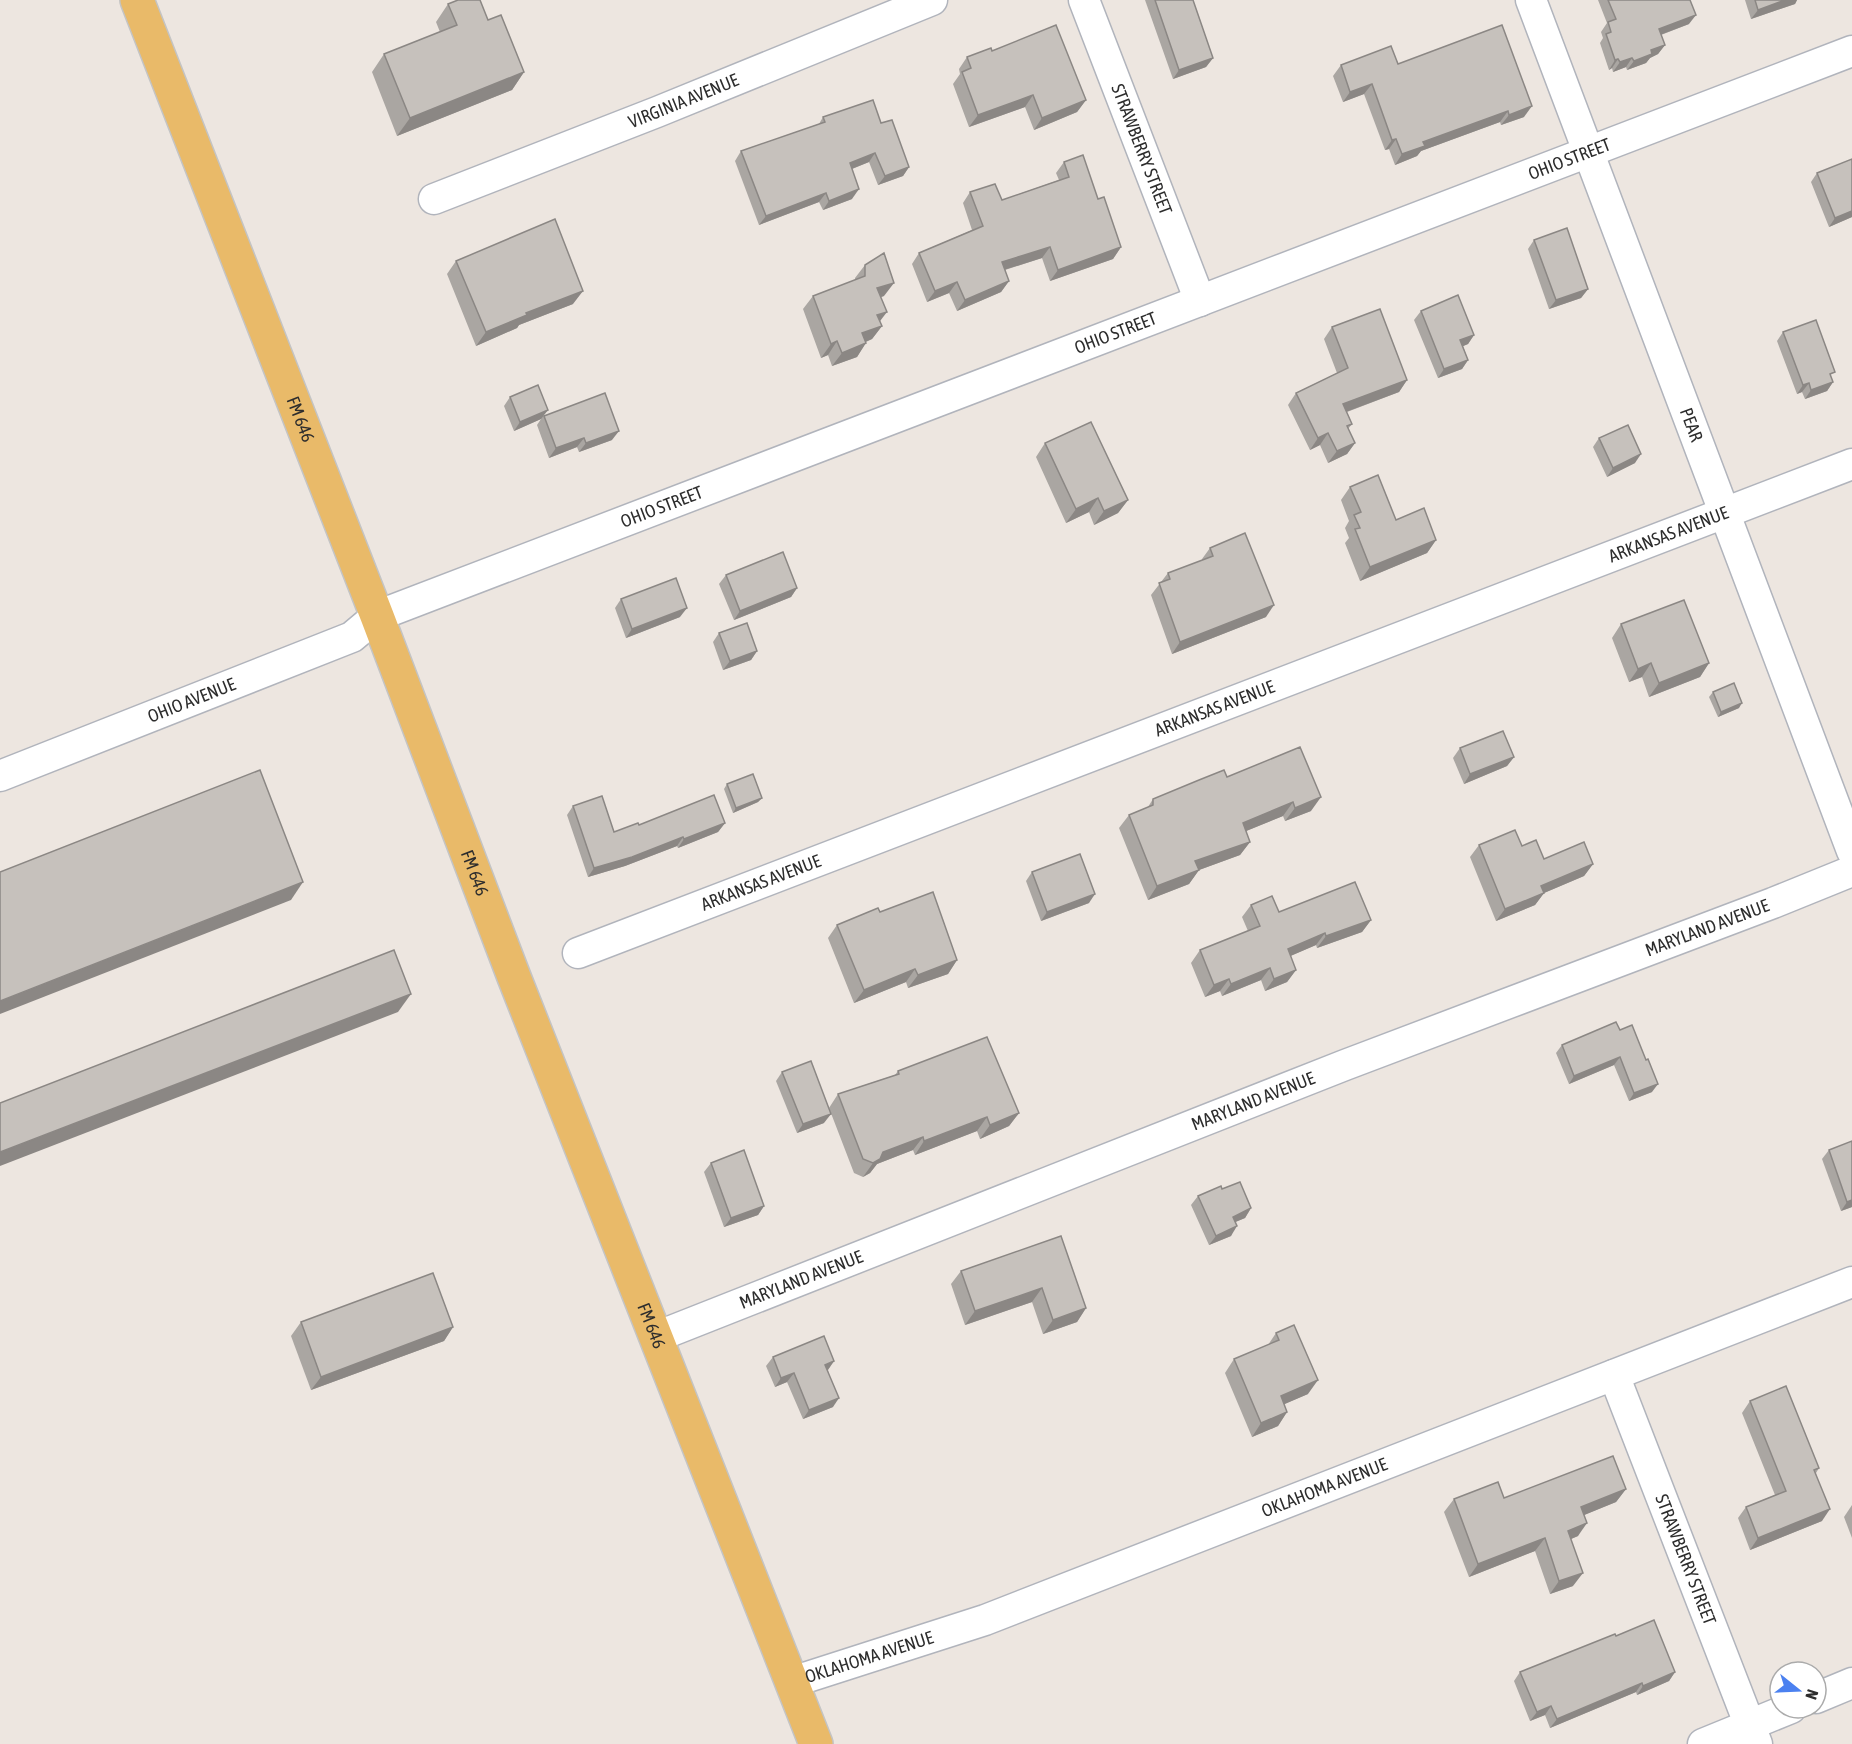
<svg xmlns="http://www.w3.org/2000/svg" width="1852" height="1744" font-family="'Asap Condensed',sans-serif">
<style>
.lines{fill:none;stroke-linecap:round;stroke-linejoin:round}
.minor-casing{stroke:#b1b4bc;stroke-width:33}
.major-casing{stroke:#c4c4c4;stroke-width:36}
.minor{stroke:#fff;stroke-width:30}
.major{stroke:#e9ba69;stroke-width:33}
.wall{fill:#aaa6a2}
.shaded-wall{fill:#8b8784}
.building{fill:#c6c1bc;stroke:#8b8784;stroke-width:1.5}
.labels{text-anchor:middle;stroke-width:6;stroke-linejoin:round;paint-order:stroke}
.street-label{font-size:18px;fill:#2d2d2d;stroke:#fff}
</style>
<rect width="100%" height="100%" fill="#ede6e0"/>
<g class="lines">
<defs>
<g id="minor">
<path id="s1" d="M1084,0L1200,301"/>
<path id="s2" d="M1531,0L1852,851"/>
<path id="s3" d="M434,199L657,112L932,0"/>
<path id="s4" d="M0,776L352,637L377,616L1852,51"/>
<path id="s5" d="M578,953L1852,464"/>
<path id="s6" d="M656,1337L1345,1065L1773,903L1852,871"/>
<path id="s7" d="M1614,1375L1757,1744"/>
<path id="s8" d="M792,1682L985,1620L1852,1282"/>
<polyline points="1816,1698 1852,1683"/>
<polyline points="1703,1744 1791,1708"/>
</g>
<g id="major">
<path id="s9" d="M137,0L377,616L514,977L816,1744"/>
</g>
</defs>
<use href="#minor" class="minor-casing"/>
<use href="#major" class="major-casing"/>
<use href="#minor" class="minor"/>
<use href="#major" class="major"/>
</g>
<g class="wall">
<polygon points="1145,0 1193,0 1213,58 1206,67 1173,79"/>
<polygon points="1598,0 1690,0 1689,24 1661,35 1665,45 1658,54 1650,58 1646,63 1627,70 1626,67 1613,72 1612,68 1609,70 1600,43 1603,38 1601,32 1607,23"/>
<polygon points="1745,0 1797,0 1795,4 1751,19"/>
<polygon points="448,4 488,20 524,72 512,90 397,136 372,72 384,54 440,32 436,22"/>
<polygon points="992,51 1086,100 1077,112 1034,130 1025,107 969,127 953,84 960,74 959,69 967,57"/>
<polygon points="1398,64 1524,117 1501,125 1500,122 1421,151 1417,156 1395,165 1389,149 1385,150 1364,94 1343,102 1333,76 1341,65"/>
<polygon points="823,117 881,123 909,167 903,176 878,185 869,162 852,169 852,199 823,210 819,202 759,225 735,161 741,151 819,124"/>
<polygon points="1064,162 1098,199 1121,247 1113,259 1050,281 1042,258 1005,270 1009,281 1001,292 957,311 949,293 927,302 912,264 919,253 972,230 963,203 970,192 1002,200 1059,180 1056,173"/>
<polygon points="1817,173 1852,217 1829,227 1811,182"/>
<polygon points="1534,240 1588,289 1581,298 1549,309 1528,249"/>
<polygon points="456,261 573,304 519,325 517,328 476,346 447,274"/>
<polygon points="865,265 884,296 881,297 880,321 882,326 872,339 866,342 857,357 832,366 828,355 821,358 803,309 813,296 855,280 855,278"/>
<polygon points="1421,311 1474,335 1468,344 1463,346 1468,360 1462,369 1438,378 1414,320"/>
<polygon points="1332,327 1407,380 1399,392 1347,412 1352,424 1348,429 1355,443 1347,454 1328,463 1320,445 1310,450 1288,405 1296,393 1337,373 1324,339"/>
<polygon points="1783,332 1831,377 1833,382 1827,391 1805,399 1802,392 1797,394 1777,341"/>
<polygon points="510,397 544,416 612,440 579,452 577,447 549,458 537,425 541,419 514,431 504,406"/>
<polygon points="1599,438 1635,463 1607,477 1593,447"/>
<polygon points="1045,443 1128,500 1118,513 1094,525 1089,512 1066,523 1036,457"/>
<polygon points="1350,487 1396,520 1436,540 1427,553 1360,581 1345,543 1349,538 1345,528 1349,521 1341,500"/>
<polygon points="1210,548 1266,617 1172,654 1151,595 1168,573 1202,561 1202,559"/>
<polygon points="726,575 797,588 791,597 734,620 719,584"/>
<polygon points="621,599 680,617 626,638 615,608"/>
<polygon points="1621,624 1709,663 1700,677 1649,697 1642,677 1629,682 1612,638"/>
<polygon points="719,633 757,651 751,660 723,670 713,642"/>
<polygon points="1713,692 1739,708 1718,717 1709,697"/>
<polygon points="1300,747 1311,811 1285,821 1283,816 1246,831 1250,842 1240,855 1199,870 1189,884 1148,900 1119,828 1129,815 1148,807 1153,799 1227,777"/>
<polygon points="1460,748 1514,757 1507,766 1464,784 1453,758"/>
<polygon points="727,784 762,798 758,802 733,813 724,789"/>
<polygon points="573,806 614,832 639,825 725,823 718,832 678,848 677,846 625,866 588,877 567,815"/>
<polygon points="1479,845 1522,846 1544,859 1593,864 1584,876 1544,893 1535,905 1496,921 1470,857"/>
<polygon points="1032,872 1089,903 1041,921 1026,881"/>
<polygon points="1251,905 1279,912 1371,920 1362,932 1317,948 1316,945 1290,956 1296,970 1287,982 1265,991 1261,980 1222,996 1220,991 1205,997 1191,963 1200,950 1248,931 1242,917"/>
<polygon points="837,925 957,960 948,974 908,988 906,982 854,1003 828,938"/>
<polygon points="1620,1030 1652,1092 1629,1101 1614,1065 1569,1084 1556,1053 1562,1045"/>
<polygon points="898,1071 1019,1113 1009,1126 980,1139 977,1131 915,1155 913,1150 877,1164 870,1173 863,1177 854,1173 829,1108 838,1094 895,1075"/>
<polygon points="782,1072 824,1123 797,1133 776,1081"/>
<polygon points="1829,1150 1852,1207 1841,1211 1822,1159"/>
<polygon points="711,1163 764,1206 758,1215 724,1227 704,1172"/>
<polygon points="1222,1189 1251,1208 1245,1218 1235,1222 1231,1236 1209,1245 1191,1205 1198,1196"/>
<polygon points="1061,1236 1086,1308 1077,1322 1043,1334 1032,1302 965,1325 951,1284 961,1271"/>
<polygon points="301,1322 453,1327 444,1341 311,1390 291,1336"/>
<polygon points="1276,1333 1308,1394 1284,1404 1287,1412 1278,1426 1252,1437 1225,1373 1234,1359 1268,1345"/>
<polygon points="773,1357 834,1361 828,1370 833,1407 803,1419 787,1382 775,1387 766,1366"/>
<polygon points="1750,1401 1819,1468 1816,1473 1822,1521 1750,1550 1738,1518 1746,1507 1775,1495 1742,1413"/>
<polygon points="1626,1489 1616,1502 1584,1515 1578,1536 1571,1539 1573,1586 1550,1594 1535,1551 1469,1577 1444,1512 1454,1499 1504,1498"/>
<polygon points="1852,1505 1852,1538 1844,1517"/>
<polygon points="1616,1636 1675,1672 1669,1681 1637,1695 1636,1692 1550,1728 1545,1715 1530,1721 1514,1681 1520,1672"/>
</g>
<g class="shaded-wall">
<polygon points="1785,0 1797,0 1795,4 1751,19 1758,10"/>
<polygon points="1696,15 1689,24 1652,38 1659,29"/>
<polygon points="1665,45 1658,54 1650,58 1646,63 1627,70 1634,61 1651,50"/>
<polygon points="1213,58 1206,67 1173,79 1179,70"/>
<polygon points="1632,58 1626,67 1613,72 1620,62"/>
<polygon points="1618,59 1612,68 1609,70 1615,60"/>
<polygon points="524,72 512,90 397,136 410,118"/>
<polygon points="1372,84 1364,94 1343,102 1350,92"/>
<polygon points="1033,95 1025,107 969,127 978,115"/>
<polygon points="1086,100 1077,112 1034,130 1042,118"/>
<polygon points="1532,106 1524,117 1501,125 1509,115"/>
<polygon points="1508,111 1500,122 1421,151 1417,156 1395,165 1402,154 1423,142"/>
<polygon points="1396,139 1389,149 1385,150 1392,140"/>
<polygon points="875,153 869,162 844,172 850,163"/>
<polygon points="909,167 903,176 878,185 885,176"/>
<polygon points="859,189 852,199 823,210 829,201"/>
<polygon points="826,193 819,202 759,225 766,216"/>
<polygon points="1852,211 1852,217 1829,227 1835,218"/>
<polygon points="1050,247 1042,258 994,273 1002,262"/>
<polygon points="1121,247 1113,259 1050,281 1058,270"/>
<polygon points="1009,281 1001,292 957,311 965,300"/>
<polygon points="957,282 949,293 927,302 935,291"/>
<polygon points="894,283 884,296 868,301 877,288"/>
<polygon points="1588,289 1581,298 1549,309 1556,300"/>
<polygon points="583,291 573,304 519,325 517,328 476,346 486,332 526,313"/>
<polygon points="887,312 877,325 877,315"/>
<polygon points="882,326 872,339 853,347 862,333"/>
<polygon points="1474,335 1468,344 1454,350 1460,340"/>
<polygon points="837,341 828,355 821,358 831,344"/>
<polygon points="866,343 857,357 832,366 842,353"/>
<polygon points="1468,360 1462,369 1438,378 1444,369"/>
<polygon points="1407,380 1399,392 1335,416 1343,404"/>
<polygon points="1833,382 1827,391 1805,399 1811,390"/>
<polygon points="1809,383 1802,392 1797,394 1803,385"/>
<polygon points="548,410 541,419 514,431 520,422"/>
<polygon points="619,431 612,440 579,452 586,443"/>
<polygon points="1328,433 1320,445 1310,450 1318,438"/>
<polygon points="584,438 577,447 549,458 556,448"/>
<polygon points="1355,443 1347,454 1328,463 1337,451"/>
<polygon points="1641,454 1635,463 1607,477 1613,468"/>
<polygon points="1098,498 1089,512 1066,523 1076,509"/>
<polygon points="1128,500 1118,513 1094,525 1104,511"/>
<polygon points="1436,540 1427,553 1360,581 1370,567"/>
<polygon points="797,588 791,597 734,620 740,611"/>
<polygon points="1274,605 1266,617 1172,654 1180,642"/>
<polygon points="687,608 680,617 626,638 632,629"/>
<polygon points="757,651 751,660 723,670 730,661"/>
<polygon points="1651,663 1642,677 1629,682 1638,669"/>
<polygon points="1709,663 1700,677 1649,697 1659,683"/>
<polygon points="1742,703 1739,708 1718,717 1721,712"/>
<polygon points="1514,757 1507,766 1464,784 1470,774"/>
<polygon points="1321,797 1311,811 1285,821 1295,808"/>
<polygon points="762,798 758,802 733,813 736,808"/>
<polygon points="1293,802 1283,816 1234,836 1243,823"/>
<polygon points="725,823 718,832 678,848 684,839"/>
<polygon points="683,837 677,846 625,866 588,877 594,868"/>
<polygon points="1250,842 1240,855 1199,870 1189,884 1148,900 1157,886 1195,861"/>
<polygon points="1593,864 1584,876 1544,893 1535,905 1496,921 1505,909 1541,886"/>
<polygon points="303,882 291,900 0,1014 0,1001"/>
<polygon points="1095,894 1089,903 1041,921 1047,912"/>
<polygon points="1371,920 1362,932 1317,948 1326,936"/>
<polygon points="1325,933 1316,945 1279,961 1288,949"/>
<polygon points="957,960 948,974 908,988 918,975"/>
<polygon points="1270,968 1261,980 1222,996 1231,984"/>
<polygon points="915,969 906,982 854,1003 864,990"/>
<polygon points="1296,970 1287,982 1265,991 1274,979"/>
<polygon points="1229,979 1220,991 1205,997 1214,985"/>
<polygon points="411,994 398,1012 0,1166 0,1152"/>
<polygon points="1620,1057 1614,1065 1569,1084 1574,1076"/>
<polygon points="1658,1084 1652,1092 1629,1101 1634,1093"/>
<polygon points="1019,1113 1009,1126 980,1139 990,1125"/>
<polygon points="831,1114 824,1123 797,1133 803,1124"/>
<polygon points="987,1117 977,1131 915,1155 924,1141"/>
<polygon points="923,1137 913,1150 877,1164 870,1173 863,1177 873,1163 883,1152"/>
<polygon points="1852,1200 1852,1207 1841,1211 1847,1202"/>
<polygon points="764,1206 758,1215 724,1227 731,1218"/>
<polygon points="1251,1208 1245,1218 1226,1226 1233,1217"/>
<polygon points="1237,1226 1231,1236 1209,1245 1216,1236"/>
<polygon points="1042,1288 1032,1302 965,1325 975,1311"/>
<polygon points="1086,1308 1077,1322 1043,1334 1053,1320"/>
<polygon points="453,1327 444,1341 311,1390 321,1377"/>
<polygon points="834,1361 827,1371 825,1365"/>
<polygon points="794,1373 787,1382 775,1387 781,1378"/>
<polygon points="1318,1380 1308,1394 1271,1410 1281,1396"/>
<polygon points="839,1398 833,1407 803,1419 809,1410"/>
<polygon points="1287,1412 1278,1426 1252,1437 1261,1423"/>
<polygon points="1626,1489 1616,1502 1572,1520 1581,1507"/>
<polygon points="1830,1509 1822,1521 1750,1550 1758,1538"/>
<polygon points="1587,1523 1578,1536 1559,1544 1568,1531"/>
<polygon points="1545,1538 1535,1551 1469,1577 1478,1564"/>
<polygon points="1583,1573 1573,1586 1550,1594 1559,1581"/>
<polygon points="1675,1672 1669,1681 1637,1695 1643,1686"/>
<polygon points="1642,1683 1636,1692 1550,1728 1557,1719"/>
<polygon points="1551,1706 1545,1715 1530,1721 1537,1712"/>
</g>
<g class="building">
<polygon points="458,0 480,0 488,20 501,15 524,72 410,118 384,54 457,25 448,4"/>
<polygon points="1155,0 1193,0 1213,58 1179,70"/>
<polygon points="1608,0 1690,0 1696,15 1659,29 1665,45 1651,50 1652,54 1634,61 1632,58 1620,62 1618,59 1615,60 1606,34 1611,32 1608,22 1616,19"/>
<polygon points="1755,0 1785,0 1758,10"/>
<polygon points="1056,25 1086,100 1042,118 1033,95 978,115 962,72 971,68 967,57 991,48 992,51"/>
<polygon points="1502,25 1532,106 1509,115 1508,111 1423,142 1425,146 1402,154 1396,139 1392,140 1372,84 1350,92 1341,65 1391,46 1398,64"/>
<polygon points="873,100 881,123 892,120 909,167 885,176 875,153 850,163 859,189 829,201 826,193 766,216 741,151 825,122 823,117"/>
<polygon points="1083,155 1098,199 1104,197 1121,247 1058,270 1050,247 1002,262 1009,281 965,300 957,282 935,291 919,253 983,226 970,192 995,184 1002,200 1069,177 1064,162"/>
<polygon points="1852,159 1852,211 1835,218 1817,173"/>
<polygon points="555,219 583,291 526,313 527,315 486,332 456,261"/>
<polygon points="1567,228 1588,289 1556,300 1534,240"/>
<polygon points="884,253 894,283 877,288 887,312 877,315 882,326 862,333 866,343 842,353 837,341 831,344 813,296 865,276 865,265"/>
<polygon points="1458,295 1474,335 1460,340 1468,360 1444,369 1421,311"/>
<polygon points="1380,309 1407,380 1343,404 1352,424 1347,426 1355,443 1337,451 1328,433 1318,438 1296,393 1348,368 1332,327"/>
<polygon points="1816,320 1835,372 1830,374 1833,382 1811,390 1809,383 1803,385 1783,332"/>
<polygon points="538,385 548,410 520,422 510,397"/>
<polygon points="605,393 619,431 586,443 584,438 556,448 544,416"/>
<polygon points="1091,422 1128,500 1104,511 1098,498 1076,509 1045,443"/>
<polygon points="1628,425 1641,454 1613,468 1599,438"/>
<polygon points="1378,475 1396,520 1424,508 1436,540 1370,567 1355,529 1360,528 1354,515 1361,512 1350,487"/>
<polygon points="1245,533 1274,605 1180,642 1159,583 1170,579 1168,573 1213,556 1210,548"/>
<polygon points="783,552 797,588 740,611 726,575"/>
<polygon points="676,578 687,608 632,629 621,599"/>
<polygon points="1684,600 1709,663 1659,683 1651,663 1638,669 1621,624"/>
<polygon points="747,623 757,651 730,661 719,633"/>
<polygon points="1734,683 1742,703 1721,712 1713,692"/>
<polygon points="1503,731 1514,757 1470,774 1460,748"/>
<polygon points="1300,747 1321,797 1295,808 1293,802 1243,823 1250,842 1195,861 1199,870 1157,886 1129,815 1153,805 1153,799 1199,780 1224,770 1227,777"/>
<polygon points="260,770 303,882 0,1001 0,872"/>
<polygon points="753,774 762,798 736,808 727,784"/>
<polygon points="714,795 725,823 684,839 683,837 632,857 594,868 573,806 602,796 614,832 638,823 639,825"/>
<polygon points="1515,830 1522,846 1536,840 1544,859 1584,842 1593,864 1541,886 1544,893 1505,909 1479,845"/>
<polygon points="1080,854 1095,894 1047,912 1032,872"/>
<polygon points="1355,882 1371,920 1326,936 1325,933 1288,949 1296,970 1274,979 1270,968 1231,984 1229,979 1214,985 1200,950 1260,926 1251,905 1272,896 1279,912"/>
<polygon points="933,892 957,960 918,975 915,969 864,990 837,925 878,908 880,912"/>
<polygon points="394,950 411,994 0,1152 0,1103"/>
<polygon points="1616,1022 1620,1030 1632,1025 1646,1060 1648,1059 1658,1084 1634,1093 1620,1057 1574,1076 1562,1045"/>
<polygon points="987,1037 1019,1113 990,1125 987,1117 924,1141 923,1137 883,1152 880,1159 873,1163 863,1159 838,1094 899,1074 898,1071"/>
<polygon points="811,1061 831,1114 803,1124 782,1072"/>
<polygon points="1852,1141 1852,1200 1847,1202 1829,1150"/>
<polygon points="744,1150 764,1206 731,1218 711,1163"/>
<polygon points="1240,1182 1251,1208 1233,1217 1237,1226 1216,1236 1198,1196 1221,1186 1222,1189"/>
<polygon points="1061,1236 1086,1308 1053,1320 1042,1288 975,1311 961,1271"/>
<polygon points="433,1273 453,1327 321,1377 301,1322"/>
<polygon points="1294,1325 1318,1380 1281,1396 1287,1412 1261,1423 1234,1359 1279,1340 1276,1333"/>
<polygon points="824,1336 834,1361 825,1365 839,1398 809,1410 794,1373 781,1378 773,1357"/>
<polygon points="1786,1386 1819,1468 1814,1470 1830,1509 1758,1538 1746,1507 1786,1491 1750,1401"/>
<polygon points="1613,1456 1626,1489 1581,1507 1587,1523 1568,1531 1583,1573 1559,1581 1545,1538 1478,1564 1454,1499 1498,1482 1504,1498"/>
<polygon points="1654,1620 1675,1672 1643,1686 1642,1683 1557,1719 1551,1706 1537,1712 1520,1672 1615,1634 1616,1636"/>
</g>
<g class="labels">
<g class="street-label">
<text dy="6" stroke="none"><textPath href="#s3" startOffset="268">VIRGINIA AVENUE</textPath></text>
<text dy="6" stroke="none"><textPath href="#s1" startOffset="160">STRAWBERRY STREET</textPath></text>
<text dy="6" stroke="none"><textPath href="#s4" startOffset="1688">OHIO STREET</textPath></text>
<text dy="6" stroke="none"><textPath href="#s4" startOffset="1202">OHIO STREET</textPath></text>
<text dy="6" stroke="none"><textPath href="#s9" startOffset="450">FM 646</textPath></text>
<text dy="6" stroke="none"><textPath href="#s2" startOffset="454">PEAR</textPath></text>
<text dy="6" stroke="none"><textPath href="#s4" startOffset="716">OHIO STREET</textPath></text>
<text dy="6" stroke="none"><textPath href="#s5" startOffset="1168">ARKANSAS AVENUE</textPath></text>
<text dy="6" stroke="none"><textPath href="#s4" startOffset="206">OHIO AVENUE</textPath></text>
<text dy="6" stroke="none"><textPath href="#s5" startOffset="682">ARKANSAS AVENUE</textPath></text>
<text dy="6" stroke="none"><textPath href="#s9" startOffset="936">FM 646</textPath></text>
<text dy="6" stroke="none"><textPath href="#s5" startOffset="196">ARKANSAS AVENUE</textPath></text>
<text dy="6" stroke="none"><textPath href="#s6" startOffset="1128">MARYLAND AVENUE</textPath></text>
<text dy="6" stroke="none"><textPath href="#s6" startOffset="642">MARYLAND AVENUE</textPath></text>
<text dy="6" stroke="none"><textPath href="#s6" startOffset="156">MARYLAND AVENUE</textPath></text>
<text dy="6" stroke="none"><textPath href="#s9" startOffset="1422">FM 646</textPath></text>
<text dy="6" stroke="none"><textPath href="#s8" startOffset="567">OKLAHOMA AVENUE</textPath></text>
<text dy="6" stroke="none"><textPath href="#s7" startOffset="198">STRAWBERRY STREET</textPath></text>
<text dy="6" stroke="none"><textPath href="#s8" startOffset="81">OKLAHOMA AVENUE</textPath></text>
</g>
</g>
<g transform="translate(1798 1690) rotate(108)"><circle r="28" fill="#ffffff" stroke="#ababab" stroke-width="1.5"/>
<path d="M0-4.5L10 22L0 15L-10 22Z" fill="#4b81f0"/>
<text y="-9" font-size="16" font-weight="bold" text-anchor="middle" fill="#2d2d2d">N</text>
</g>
</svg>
